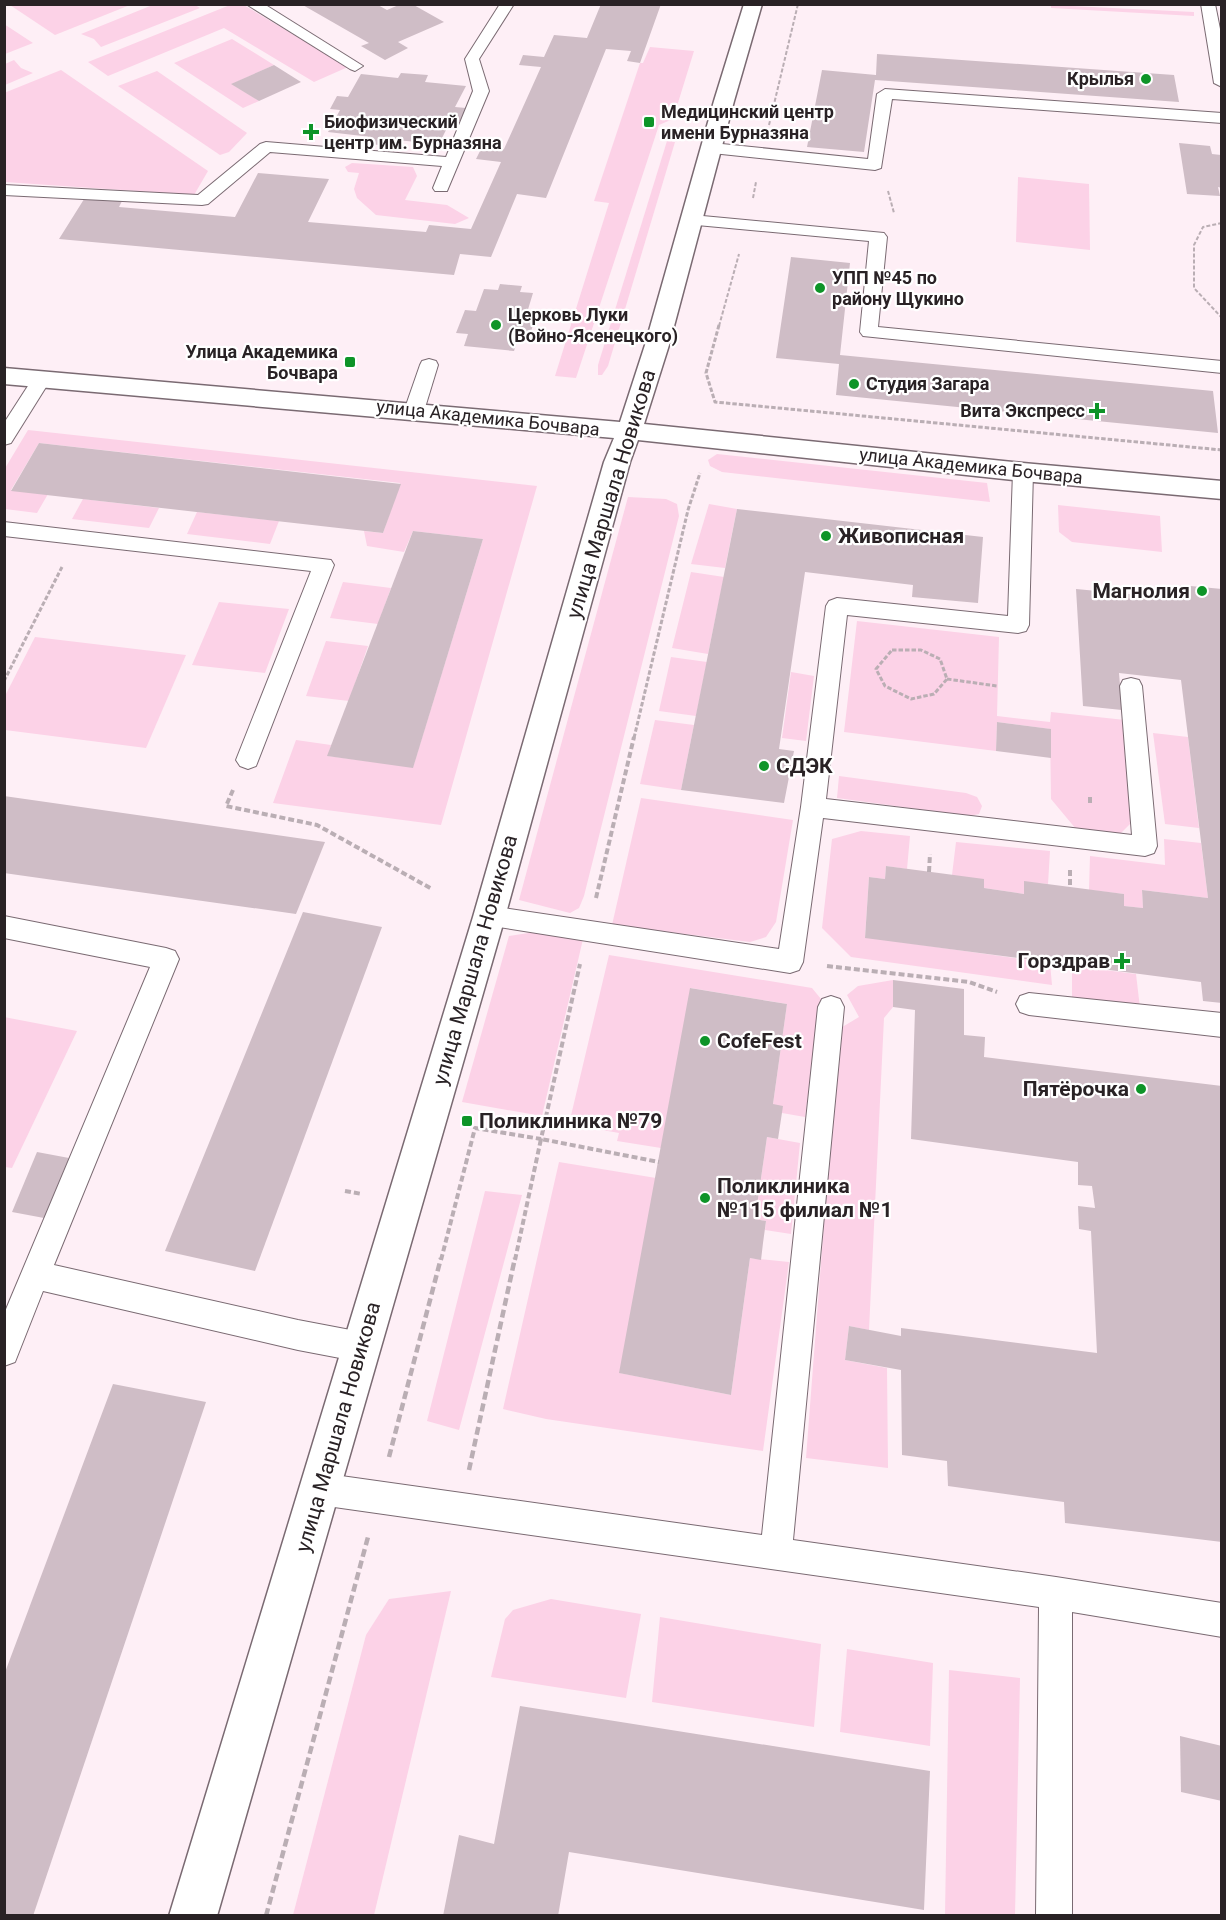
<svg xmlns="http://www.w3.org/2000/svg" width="1226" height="1920" font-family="Roboto,sans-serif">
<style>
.green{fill:#fcd2e7}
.building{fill:#cfbdc6}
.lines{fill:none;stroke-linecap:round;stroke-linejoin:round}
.service-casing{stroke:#7a6a72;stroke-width:2}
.tertiary-casing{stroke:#7a6a72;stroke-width:3}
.path-far3{stroke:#baaeb4;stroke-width:2;stroke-dasharray:4 2;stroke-linecap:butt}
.path-far2{stroke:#baaeb4;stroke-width:3;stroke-dasharray:4.5 2;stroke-linecap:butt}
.path-far1{stroke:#baaeb4;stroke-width:4;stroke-dasharray:6 3;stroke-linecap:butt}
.path{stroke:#baaeb4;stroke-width:4.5;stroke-dasharray:8 4;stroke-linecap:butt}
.service{fill:#fff;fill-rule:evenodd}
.tertiary{fill:#fff;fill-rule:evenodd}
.poi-dot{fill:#0e9428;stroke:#fff;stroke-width:2}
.labels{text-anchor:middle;stroke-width:4.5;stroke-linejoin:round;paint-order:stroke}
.far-poi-label{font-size:18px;font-weight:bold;fill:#292225;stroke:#fff;text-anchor:start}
.far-street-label{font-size:18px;fill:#292225;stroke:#fff}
.street-label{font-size:21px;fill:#292225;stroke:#fff}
.poi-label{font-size:21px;font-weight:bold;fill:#292225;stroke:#fff;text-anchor:start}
</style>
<rect width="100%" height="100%" fill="#feeff6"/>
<g class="green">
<polygon points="155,4 195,5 200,8 101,47 94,39 81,34"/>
<polygon points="242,4 348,67 314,82 224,28 108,76 88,62 230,5"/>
<polygon points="10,5 130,5 55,35"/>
<polygon points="1051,5 1194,12 1194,16 1051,8"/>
<polygon points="4,24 33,43 5,54"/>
<polygon points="232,39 274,65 232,84 259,101 243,108 174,63"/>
<polygon points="650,47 694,51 673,119 659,125 576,378 555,376 609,203 594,201 640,63 643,63"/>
<polygon points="14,60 21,68 33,73 5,85 5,64"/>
<polygon points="61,70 208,171 194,195 5,182 4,93"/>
<polygon points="157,71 247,133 229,152 220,155 118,86"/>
<polygon points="667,141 675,142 608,366 602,375 598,375 598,365"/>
<polygon points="352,163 413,167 417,176 405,200 447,205 469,218 455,224 376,215 357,198 354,189 359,173 348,172 345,167"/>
<polygon points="1018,177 1089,184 1090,250 1016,242"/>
<polygon points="28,430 537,486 441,825 273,803 296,740 331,745 328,756 413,767 483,539 413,531 404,552 367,546 364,531 383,533 400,483 39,443 11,490 48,494 37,513 5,509 4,470"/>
<polygon points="717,454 987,483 990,502 722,472 710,466 708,460"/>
<polygon points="628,497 666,499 677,504 679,516 584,896 579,908 570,913 519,900"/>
<polygon points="83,499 159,508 149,528 72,519"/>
<polygon points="709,504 737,509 725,568 691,564"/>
<polygon points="1058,505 1160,516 1162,552 1072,542 1059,532"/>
<polygon points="197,512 279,521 270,544 187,534"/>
<polygon points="691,572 724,577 708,654 672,648"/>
<polygon points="343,582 391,588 378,624 330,618"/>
<polygon points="219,602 289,609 265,673 192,665"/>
<polygon points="857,621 999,637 997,716 1050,722 1051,712 1125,720 1134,820 1120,834 1076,829 1051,799 1050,729 997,722 996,751 844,732"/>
<polygon points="35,637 186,655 146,748 5,730 5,696"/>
<polygon points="326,641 368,646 349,701 306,696"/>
<polygon points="671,657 707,662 696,716 659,711"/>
<polygon points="791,672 814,676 806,741 782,738"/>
<polygon points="655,720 694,725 681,790 640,784"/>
<polygon points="1153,733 1188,737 1199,828 1165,824"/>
<polygon points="839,776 966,793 977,797 982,806 979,814 969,816 837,798"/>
<polygon points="641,798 793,820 776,922 766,937 750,942 612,925"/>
<polygon points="861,831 910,836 907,869 886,866 885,879 869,877 865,937 1050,963 1052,985 851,957 822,928 832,839"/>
<polygon points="1164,839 1201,843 1208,898 1142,890 1143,908 1124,906 1124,894 1089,890 1090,856 1165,865"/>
<polygon points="956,842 1050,851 1048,884 1024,882 1024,894 984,888 952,875"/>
<polygon points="535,932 583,939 542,1116 462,1102 509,936"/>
<polygon points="609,955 812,988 821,999 805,1117 782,1113 773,1104 787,1004 691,988 661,1148 617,1141 619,1133 569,1124"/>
<polygon points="1072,966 1136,974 1140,1008 1072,999"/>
<polygon points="893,980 893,1007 884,1018 869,1330 849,1326 845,1360 887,1368 888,1468 806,1458 839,1029 859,1017 847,995 858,986"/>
<polygon points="4,1017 77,1031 12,1168 5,1167"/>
<polygon points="767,1137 800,1143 791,1234 765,1230 766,1221 755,1219"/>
<polygon points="559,1162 656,1178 620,1373 731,1395 750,1258 789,1262 763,1451 546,1419 503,1409"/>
<polygon points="485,1191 522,1195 459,1430 427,1421"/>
<polygon points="451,1591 374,1915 293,1915 366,1635 389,1599"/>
<polygon points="551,1599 641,1614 626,1698 491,1677 505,1619 513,1610"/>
<polygon points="660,1617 821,1644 814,1727 652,1702"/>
<polygon points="847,1649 933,1663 930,1746 840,1732"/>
<polygon points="949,1670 1020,1678 1015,1915 945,1915"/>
</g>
<g class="building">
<polygon points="301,4 376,4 387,10 401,4 412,4 444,22 398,42 408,48 385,60 361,46 369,43"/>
<polygon points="601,4 661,4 640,63 627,61 631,51 606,49 546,198 517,194 491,257 460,254 454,275 59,239 86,196 123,199 119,207 235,217 258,173 329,179 308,222 426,232 429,225 471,229 501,162 476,159 482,147 504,149 541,67 519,65 523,55 544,57 554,35 587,38"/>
<polygon points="877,54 1174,75 1179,102 875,80 864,152 807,147 822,70 876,75"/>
<polygon points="274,65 301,82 259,101 231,84"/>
<polygon points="401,73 428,75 425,82 466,86 455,107 466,108 460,121 451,120 439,144 396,140 393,146 367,144 371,137 328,132 340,110 330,109 337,96 348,97 361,74 398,78"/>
<polygon points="1179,143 1210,146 1212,154 1221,155 1222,188 1218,187 1220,196 1187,194"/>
<polygon points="791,257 850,263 840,355 1213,391 1218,433 836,395 839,364 776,358"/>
<polygon points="500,284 522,286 520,292 533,293 526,316 536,317 528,340 518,339 514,351 464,346 468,334 456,333 465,310 476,311 484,289 498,290"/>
<polygon points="39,443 401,484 383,533 11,491"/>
<polygon points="737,509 983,537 978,603 912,597 913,585 805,572 779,749 794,751 784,803 681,790"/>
<polygon points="413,531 483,539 413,768 327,756"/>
<polygon points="1180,585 1222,589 1222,1003 1203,1001 1201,982 865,938 869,877 885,879 886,866 984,879 984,888 1024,894 1024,881 1124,894 1124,906 1143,908 1142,890 1208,898 1181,680 1119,673 1122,710 1083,706 1076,589 1182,599"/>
<polygon points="997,722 1051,729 1051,758 996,751"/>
<polygon points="4,796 325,842 296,914 18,875 4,873"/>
<polygon points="303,912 382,927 255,1271 165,1251"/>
<polygon points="893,980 964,989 964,1035 985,1037 984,1057 1222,1086 1222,1542 1065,1523 1064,1502 948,1486 947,1461 902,1455 901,1370 845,1360 849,1326 901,1336 901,1328 1097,1353 1091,1231 1079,1229 1078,1206 1095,1208 1092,1186 1078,1185 1078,1162 911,1139 915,1010 893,1007"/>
<polygon points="690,988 787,1004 773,1104 783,1106 778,1139 767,1137 755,1219 766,1221 763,1243 761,1260 750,1258 731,1395 619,1373"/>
<polygon points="37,1152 69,1158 44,1218 12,1212"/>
<polygon points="113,1384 206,1402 33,1916 4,1916 4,1675"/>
<polygon points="520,1706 930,1771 924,1910 569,1852 558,1916 443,1916 459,1835 494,1844"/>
<polygon points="1180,1736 1222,1746 1222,1801 1181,1792"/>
</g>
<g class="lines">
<defs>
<g id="service">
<polygon points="246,4 264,4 363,66 355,71 350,69"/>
<polygon points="500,4 514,4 479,59 489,91 447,191 435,191 433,188 442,166 270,152 208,204 202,205 4,195 4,185 198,195 260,144 266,142 446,157 473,91 465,59"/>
<polygon points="1201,4 1215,4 1222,39 1222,87 1214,83"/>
<polygon points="885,89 1222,113 1222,123 892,99 881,168 875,170 712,153 704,148 712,143 868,159 877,94"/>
<polygon points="692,215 884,233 887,237 878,327 1222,361 1222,373 863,336 860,332 869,241 686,224 684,220"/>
<polygon points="429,359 436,361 438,365 424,411 421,415 407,415 404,411 420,365 422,361"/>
<polygon points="42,373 49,375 51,379 11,443 4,445 4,423 35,375"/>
<polygon points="1023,465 1030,467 1033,472 1029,625 1026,631 1018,633 847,615 826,799 1132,835 1120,686 1123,680 1131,678 1139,680 1142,686 1157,846 1154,853 1145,856 823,818 803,962 799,970 790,973 480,924 477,917 480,910 489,906 779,949 801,807 826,606 829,601 837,598 1008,616 1013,472 1016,467"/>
<polygon points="4,522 331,560 334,565 256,766 248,769 240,766 236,760 311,571 4,536"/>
<polygon points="4,916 166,948 175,951 179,959 54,1265 298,1320 361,1332 372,1336 376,1347 372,1358 361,1362 298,1350 43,1291 15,1362 4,1366 4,1314 150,967 4,938"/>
<polygon points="1029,993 1222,1013 1222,1037 1029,1015 1020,1012 1016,1004 1020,996"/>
<polygon points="831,996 840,999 844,1007 793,1540 1056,1577 1222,1603 1222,1637 1072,1612 1072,1916 1036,1916 1039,1607 320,1505 309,1500 304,1489 309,1478 320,1473 762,1535 818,1007 822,999"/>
</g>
<polygon id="tertiary" points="744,4 762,4 734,101 669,345 644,424 1023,463 1222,481 1222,499 1023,481 638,440 630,462 505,917 217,1916 169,1916 473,917 604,462 614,438 4,384 4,368 620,422 645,345 714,101"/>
</defs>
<use href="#service" class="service-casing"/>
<use href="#tertiary" class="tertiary-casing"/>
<g class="path-far3">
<polyline points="769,125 798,4"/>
<polyline points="888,191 894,213"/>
<polyline points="753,198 756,182"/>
<polyline points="1222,223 1203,227 1194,245 1194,288 1222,318"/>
<polyline points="719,326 739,254"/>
</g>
<g class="path-far2">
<polyline points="719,325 706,373 715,402 1222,450"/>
<polygon points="892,650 921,650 940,659 947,679 934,694 911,699 885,686 876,669"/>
<polyline points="947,679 997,686"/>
<polyline points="4,681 62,567"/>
<polyline points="634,738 688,510 700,473"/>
</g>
<g class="path-far1">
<polyline points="233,790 226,806 317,825 432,889"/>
<polyline points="1090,797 1090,805"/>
<polyline points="1070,870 1070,888"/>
<polyline points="929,872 930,854"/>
<polyline points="596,898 634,737"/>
<polyline points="827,966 969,982 997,992"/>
<polyline points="345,1191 362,1194"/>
<polyline points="441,1260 475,1128 541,1139 580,964"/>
<polyline points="515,1260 541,1139 659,1162"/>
</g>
<g class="path">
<polyline points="389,1457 441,1258"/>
<polyline points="469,1470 515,1258"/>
<polyline points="266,1916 368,1537"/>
</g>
<use href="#service" class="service"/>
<use href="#tertiary" class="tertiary"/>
</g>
<g class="poi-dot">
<circle cx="1146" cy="79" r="6"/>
<rect x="643" y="116" width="12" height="12" rx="3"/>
<path d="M308 123h6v6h6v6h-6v6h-6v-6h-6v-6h6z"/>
<circle cx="820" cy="288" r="6"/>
<circle cx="496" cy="325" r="6"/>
<rect x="344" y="356" width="12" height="12" rx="3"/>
<circle cx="854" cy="384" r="6"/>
<path d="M1094 402h6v6h6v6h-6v6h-6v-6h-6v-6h6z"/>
<circle cx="826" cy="536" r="6"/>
<circle cx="1202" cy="591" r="6"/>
<circle cx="764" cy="766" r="6"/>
<path d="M1119 952h6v6h6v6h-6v6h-6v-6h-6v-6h6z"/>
<circle cx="705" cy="1041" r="6"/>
<circle cx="1141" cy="1089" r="6"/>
<rect x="461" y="1115" width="12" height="12" rx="3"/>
<circle cx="705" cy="1198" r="6"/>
</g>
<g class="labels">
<g class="far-poi-label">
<text x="1134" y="85" text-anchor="end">Крылья</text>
<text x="661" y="118">Медицинский центр<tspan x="661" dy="21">имени Бурназяна</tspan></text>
<text x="324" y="128">Биофизический<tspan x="324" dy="21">центр им. Бурназяна</tspan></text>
<text x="832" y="284">УПП №45 по<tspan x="832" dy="21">району Щукино</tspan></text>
<text x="508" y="321">Церковь Луки<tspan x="508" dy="21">(Войно-Ясенецкого)</tspan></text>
<text x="338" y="358" text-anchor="end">Улица Академика<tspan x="338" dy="21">Бочвара</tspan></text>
<text x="866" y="390">Студия Загара</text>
<text x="1085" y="417" text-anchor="end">Вита Экспресс</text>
</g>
<g class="far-street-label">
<text transform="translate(488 418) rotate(6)" y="6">улица Академика Бочвара</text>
<text transform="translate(971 466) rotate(6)" y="6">улица Академика Бочвара</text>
</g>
<g class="street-label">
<text transform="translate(611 494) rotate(-73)" y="7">улица Маршала Новикова</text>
<text transform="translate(475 960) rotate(-74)" y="7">улица Маршала Новикова</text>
<text transform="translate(338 1427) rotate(-74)" y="7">улица Маршала Новикова</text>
</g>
<g class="poi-label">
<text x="838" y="543">Живописная</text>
<text x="1190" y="598" text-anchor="end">Магнолия</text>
<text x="776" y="773">СДЭК</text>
<text x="1110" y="968" text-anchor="end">Горздрав</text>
<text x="717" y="1048">CofeFest</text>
<text x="1129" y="1096" text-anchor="end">Пятёрочка</text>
<text x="479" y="1128">Поликлиника №79</text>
<text x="717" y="1193">Поликлиника<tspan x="717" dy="24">№115 филиал №1</tspan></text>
</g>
</g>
<rect width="1226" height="1920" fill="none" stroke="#292225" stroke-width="12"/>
</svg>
